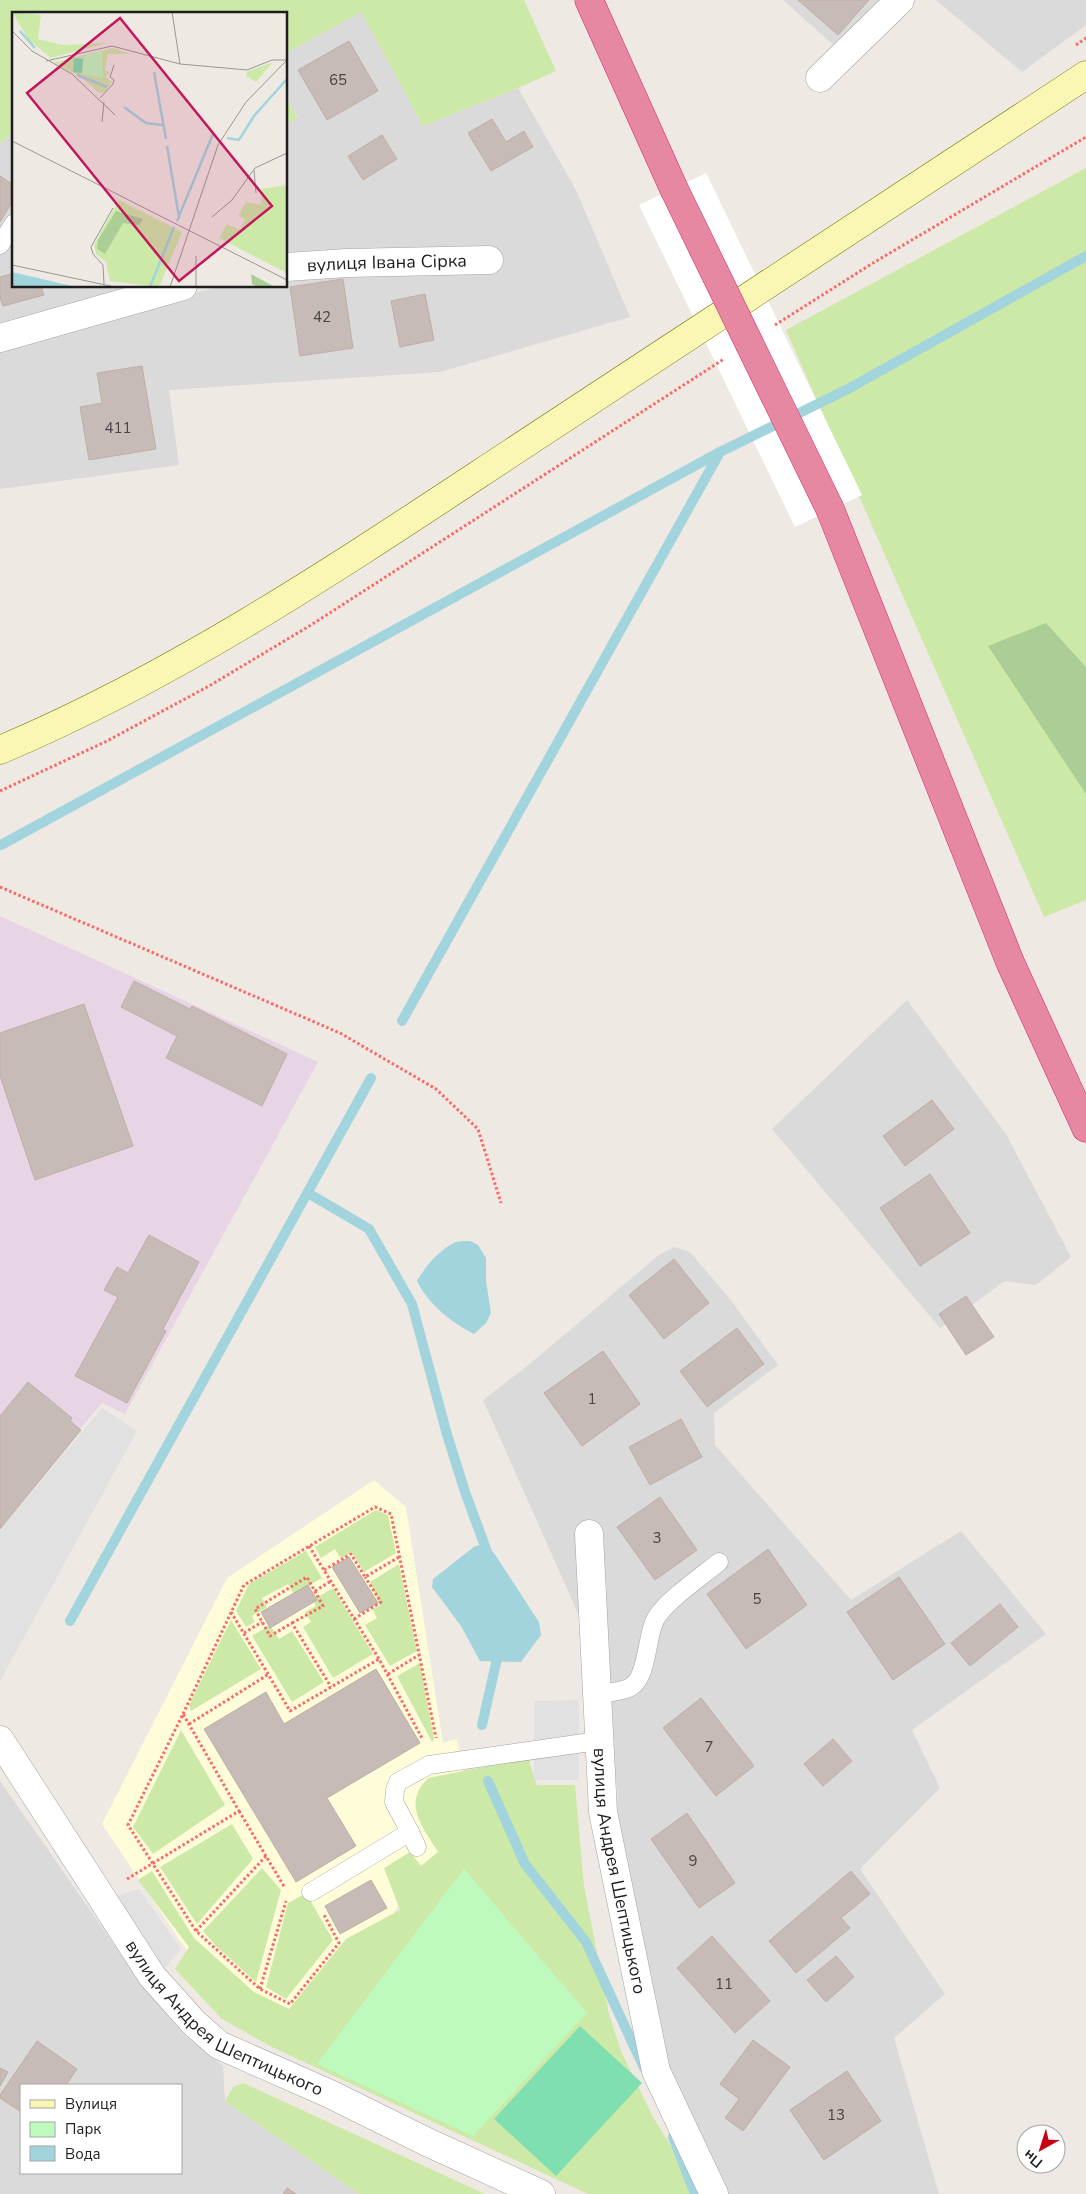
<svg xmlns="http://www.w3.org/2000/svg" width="1086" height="2194" font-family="'Nunito Sans',sans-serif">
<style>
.residential{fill:#dbdada;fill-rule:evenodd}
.industrial{fill:#e7d4e5}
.education{fill:#fffcda}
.grass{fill:#cde9a7}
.forest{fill:#abce96}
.park{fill:#befabe}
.pitch{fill:#7fdfb1}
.parking{fill:#e1e1e1}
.water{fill:#a2d4dd}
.pier{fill:#fff}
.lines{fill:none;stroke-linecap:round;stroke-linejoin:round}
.stream{stroke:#a2d4dd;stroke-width:10}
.building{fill:#c6bbb6;stroke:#c0aea4}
.lane-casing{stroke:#a4a4a4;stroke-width:19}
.street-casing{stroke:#a4a4a4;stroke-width:29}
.secondary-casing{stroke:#717304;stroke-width:29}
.highway-casing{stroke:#d92271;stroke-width:29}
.path{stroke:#fb6966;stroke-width:3;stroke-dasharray:2.5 2.5;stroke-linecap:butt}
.lane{stroke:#fff;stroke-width:18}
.street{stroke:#fff;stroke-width:28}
.secondary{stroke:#faf7b4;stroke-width:28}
.highway{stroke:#e788a2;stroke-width:28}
.highway-bridge-casing{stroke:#d92271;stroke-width:29;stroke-linecap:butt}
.highway-bridge{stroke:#e788a2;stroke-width:28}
.labels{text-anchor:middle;stroke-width:4;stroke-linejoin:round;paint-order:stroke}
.number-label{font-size:15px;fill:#474443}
.street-label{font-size:18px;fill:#1d1d1d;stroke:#fff}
.inset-river{fill:none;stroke:#a2d4dd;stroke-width:2.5}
.inset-road{fill:none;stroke:#9a9793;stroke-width:1}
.view{fill:#c2185b;fill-opacity:0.15;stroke:#c2185b;stroke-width:2.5}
.inset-edge{fill:none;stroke:#1d1d1d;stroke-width:2.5}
</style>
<rect width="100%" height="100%" fill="#eee9e2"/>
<g class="residential">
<polygon points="783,0 889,0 838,49"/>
<polygon points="936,0 1086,0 1086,25 1022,72"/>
<polygon points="361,11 423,126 518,88 576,190 630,317 440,372 169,390 179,465 0,489 0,348 220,286 286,286 286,123 298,118 286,97 286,53"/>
<polygon points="14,130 14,286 146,286 0,327 0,144"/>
<polygon points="907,1000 1006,1134 1071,1257 1036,1285 1005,1281 940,1328 772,1129"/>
<polygon points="674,1247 690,1252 730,1299 778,1365 714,1413 715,1445 851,1600 961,1531 1046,1634 912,1730 940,1788 860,1869 945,1994 894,2038 939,2194 725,2194 667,2068 616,1809 618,1793 589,1638 483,1400 526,1367 659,1255"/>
<path d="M0,1781L143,1986L184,2035L223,2066L225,2101L359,2194H0ZM21,2085H181V2173H21Z"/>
</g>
<polygon class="industrial" points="0,916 318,1062 125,1414 102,1403 0,1523"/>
<polygon class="education" points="374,1480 406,1507 443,1743 457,1739 473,1820 287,2036 195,1963 102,1824 227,1578"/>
<g class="grass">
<polygon points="0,0 524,0 556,71 518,88 423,126 361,12 286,53 286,14 14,14 14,130 0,144"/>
<polygon points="286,97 298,119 286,123"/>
<polygon points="1086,168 1086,900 1044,917 786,330"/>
<polygon points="376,1510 388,1515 396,1553 364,1572 352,1552 341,1559 335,1549 321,1558 315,1547"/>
<polygon points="306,1551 322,1578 294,1594 288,1584 262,1598 267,1607 252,1616 255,1622 246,1627 236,1611 249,1584"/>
<polygon points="399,1564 417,1651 390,1666 365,1625 377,1618 372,1609 380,1606 370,1582"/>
<polygon points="333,1588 373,1654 333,1678 303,1627 311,1622 305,1612 316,1606 313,1600"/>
<polygon points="231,1620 261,1669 191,1711 189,1705"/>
<polygon points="270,1625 279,1639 292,1631 324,1682 292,1702 252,1636"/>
<polygon points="420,1663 434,1739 432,1742 397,1676"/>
<polygon points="181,1730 225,1805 153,1854 133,1827"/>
<path d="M528,1758L537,1785H575L584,1886L609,2014L621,2051L653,2117L701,2194H588L272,2047L222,2019L175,1969L189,1947L138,1880L152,1871L194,1938L254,1992L289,2009L346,1939L400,1910L384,1868L410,1852L421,1866L438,1852C422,1826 402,1804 428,1778Z"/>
<polygon points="232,1824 253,1859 197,1924 160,1867"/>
<polygon points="262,1868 281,1890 256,1982 216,1946 203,1931"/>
<polygon points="306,1893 333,1940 286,1999 266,1987 288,1903"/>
<polygon points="243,2083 485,2194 359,2194 225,2101 233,2087"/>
</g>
<polygon class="forest" points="1046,623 1086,667 1086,794 988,646"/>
<polygon class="park" points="464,1869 587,2013 473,2136 317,2064"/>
<polygon class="pitch" points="580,2026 642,2083 556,2176 494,2119"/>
<g class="parking">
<polygon points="102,1408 137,1431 0,1681 0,1530"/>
<polygon points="579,1700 579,1780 534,1780 534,1701"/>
<polygon points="139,1889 181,1949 164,1969 114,1897"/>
</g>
<g class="water">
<path d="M470,1241L478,1245L486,1258V1281L491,1313L486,1323L474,1334C452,1323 428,1304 417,1281C425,1267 438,1251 454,1243C458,1241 465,1241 470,1241Z"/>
<polygon points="484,1545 494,1553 539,1622 541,1635 521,1662 480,1661 461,1626 432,1587 433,1579 475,1546"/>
</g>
<polygon class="pier" points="706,173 862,495 795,527 639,205"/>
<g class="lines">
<g class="stream">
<polyline points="1,845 720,452"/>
<polyline points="402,1021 720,452 848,389 1086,256"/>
<polyline points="308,1193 369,1229 412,1304 446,1431 465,1492 489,1557"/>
<polyline points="70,1621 371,1078"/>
<polyline points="482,1725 499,1650"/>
<polyline points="488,1781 525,1864 586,1942 644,2068"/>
<polyline points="673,2137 695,2194"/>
</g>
</g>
<g class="building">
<polygon points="798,0 869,0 838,35"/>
<polygon points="349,41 378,91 327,120 298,70"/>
<polygon points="492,119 506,142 524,131 533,147 491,171 468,133"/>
<polygon points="382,135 397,159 363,180 348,156"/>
<polygon points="0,176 14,185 14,199 0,222"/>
<polygon points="14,273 14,286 41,286 44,295 3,306 0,298 0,277"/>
<polygon points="343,279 353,348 300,356 290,287"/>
<polygon points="425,294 434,340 400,347 391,301"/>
<polygon points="142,366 156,449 89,460 80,407 102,403 97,373"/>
<polygon points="134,981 190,1009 192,1006 287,1054 262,1106 166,1058 177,1036 121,1007"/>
<polygon points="84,1004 133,1146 35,1180 0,1076 0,1033"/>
<polygon points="932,1100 954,1129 905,1166 883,1136"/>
<polygon points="930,1174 970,1233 920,1266 880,1208"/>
<polygon points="149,1235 199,1262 163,1329 166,1331 127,1403 75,1376 118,1297 104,1290 117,1267 128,1273"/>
<polygon points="674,1259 709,1303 664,1339 629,1295"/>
<polygon points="966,1296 994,1337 966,1355 939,1314"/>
<polygon points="737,1328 764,1364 707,1407 680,1371"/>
<polygon points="603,1351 640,1404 582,1446 544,1393"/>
<polygon points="28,1382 72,1418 70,1421 81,1430 0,1529 0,1416"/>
<polygon points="681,1419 702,1457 650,1485 629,1447"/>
<polygon points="660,1497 697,1550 655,1580 617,1527"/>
<polygon points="768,1549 807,1605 746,1649 707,1594"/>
<polygon points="349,1557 378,1603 360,1613 332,1567"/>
<polygon points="899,1577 945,1644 893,1680 847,1612"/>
<polygon points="308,1585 317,1600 270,1628 261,1612"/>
<polygon points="1000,1604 1018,1627 970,1666 951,1643"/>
<polygon points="376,1669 420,1743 327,1798 356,1846 296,1882 204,1729 266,1692 284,1724"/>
<polygon points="701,1698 754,1766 716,1796 663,1728"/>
<polygon points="833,1739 852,1761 823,1786 804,1764"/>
<polygon points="687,1813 735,1883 699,1908 651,1839"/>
<polygon points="851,1871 870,1894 841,1918 850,1928 796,1973 769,1941"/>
<polygon points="371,1880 387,1908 340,1934 325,1906"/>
<polygon points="712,1936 770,2001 735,2033 677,1968"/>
<polygon points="836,1956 854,1977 826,2002 807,1980"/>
<polygon points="753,2040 790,2067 743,2131 725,2118 739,2099 720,2084"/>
<polygon points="37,2041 77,2069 66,2085 21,2085 21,2112 0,2098 0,2095"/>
<polygon points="0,2068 8,2072 0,2086"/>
<polygon points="847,2071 881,2121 824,2160 790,2110"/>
<polygon points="287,2188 296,2194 283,2194"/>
</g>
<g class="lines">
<defs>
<g id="lane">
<polyline points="0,245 14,223"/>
<path d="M596,1694C606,1693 617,1692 626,1689C649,1683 645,1637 656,1618C667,1600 702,1576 719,1562"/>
<polyline points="410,1832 417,1847"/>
<polyline points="311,1892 410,1832 394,1802 395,1790 398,1782 429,1765 598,1741"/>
</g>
<g id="street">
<polyline points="820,78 900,0"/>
<path id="s1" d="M286,267L347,263L489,260"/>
<polyline points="0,338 183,286"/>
<path id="s2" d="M589,1534L603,1812L656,2071L714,2194"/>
<path id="s3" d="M0,1740L152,1976L194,2023L219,2045L330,2094L427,2142L541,2194"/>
</g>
<path id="secondary" d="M0,750C182,673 347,561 511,453C703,327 894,200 1086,75"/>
<g id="highway">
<polyline points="589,0 674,189"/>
<polyline points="830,509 1010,962 1086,1128"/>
</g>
</defs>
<use href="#lane" class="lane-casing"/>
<use href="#street" class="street-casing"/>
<use href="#secondary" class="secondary-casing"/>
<use href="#highway" class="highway-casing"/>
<g class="path">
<polyline points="1076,45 1086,38"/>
<polyline points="775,325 873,263 1086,137"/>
<polyline points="0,791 107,741 209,686 311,625 724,359"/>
<polyline points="0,887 340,1033 436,1089 478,1129 501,1203"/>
<polyline points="309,1546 379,1659 423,1740"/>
<polyline points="324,1570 351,1554 365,1577 399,1557"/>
<polyline points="315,1591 331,1581"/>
<polyline points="231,1612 290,1711 379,1659"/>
<polyline points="354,1619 381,1602 365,1577"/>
<polyline points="292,1623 323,1606 307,1577 255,1609 270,1636 292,1623 331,1687"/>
<polyline points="244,1633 262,1622"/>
<polyline points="388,1674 419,1655"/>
<polyline points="183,1714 244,1585 375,1507 391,1514 436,1738"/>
<polyline points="189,1724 269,1674"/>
<polyline points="239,1811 285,1888"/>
<polyline points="127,1879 239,1811 183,1714 128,1825 196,1931 260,1989 290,2004 339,1943 323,1913"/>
<polyline points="196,1931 267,1855"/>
<polyline points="260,1989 286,1901"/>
</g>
<use href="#lane" class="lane"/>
<use href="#street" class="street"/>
<use href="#secondary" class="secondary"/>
<use href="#highway" class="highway"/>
<defs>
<polyline id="highway-bridge" points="674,189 830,509"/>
</defs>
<use href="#highway-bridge" class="highway-bridge-casing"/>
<use href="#highway-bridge" class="highway-bridge"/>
</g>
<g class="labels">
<g class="number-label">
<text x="338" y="85">65</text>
<text x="322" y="322">42</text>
<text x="118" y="433">411</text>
<text x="592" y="1404">1</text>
<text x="657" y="1543">3</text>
<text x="757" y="1604">5</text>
<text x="709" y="1752">7</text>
<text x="693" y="1866">9</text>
<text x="724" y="1989">11</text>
<text x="836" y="2120">13</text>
</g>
<g class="street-label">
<text dy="6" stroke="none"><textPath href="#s1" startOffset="101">вулиця Івана Сірка</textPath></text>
<text dy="6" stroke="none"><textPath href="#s2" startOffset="339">вулиця Андрея Шептицького</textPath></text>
<text dy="6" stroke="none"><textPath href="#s3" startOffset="365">вулиця Андрея Шептицького</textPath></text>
</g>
</g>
<g transform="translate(12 12)">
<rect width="275" height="275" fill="#eee9e2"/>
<path d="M0,0L29,3L26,27L50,33L95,31L39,46L17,28ZM101,36L118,42H96L93,58L98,61L94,65L100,70L93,80L87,81L68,64L41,51ZM261,50L244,70L234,64L235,60ZM275,173V261L207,226L215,212L228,218L233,207L226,204L234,190L249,193L250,177ZM107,188L170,220L147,275L98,269L94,250L84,242L82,233Z" fill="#cde9a7"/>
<path d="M104,199L131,207L127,213L111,211L93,242L85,237L86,228ZM239,262L263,275H245L240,272Z" fill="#abce96"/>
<path d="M90,39L91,66L70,62L72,44Z" fill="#befabe"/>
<path d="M62,46L71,47L70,61L61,60Z" fill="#7fdfb1"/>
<path d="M0,260L64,275H0Z" fill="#a2d4dd"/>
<path class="inset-river" d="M8,19L23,36M142,60L154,127M65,63L95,75M112,95L134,111L150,113M215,126L227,128L242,104L275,67M155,134L167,205L165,209M167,204L201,122M138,275L162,215"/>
<path class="inset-road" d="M160,0L168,52M0,19L20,39L60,62L103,103M34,49L100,34L168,52L235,58L260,48H275M88,86L101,72L102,68L98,65L102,53M90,110L92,90M0,129L275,268M242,158L244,181M200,205L220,188L243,156L275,141M0,253L103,275M92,272L91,253L81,242L79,235L101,196M158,275L206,133L234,90L275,48M184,275V244"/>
<path class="view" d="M108,6L260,194L167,269L15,81Z"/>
<rect width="275" height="275" class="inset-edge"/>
</g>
<rect x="20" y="2084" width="162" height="90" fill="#ffffff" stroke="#a5a5a5"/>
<rect x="30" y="2100" width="25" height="8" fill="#faf7b4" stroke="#a5a5a5"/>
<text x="65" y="2109" font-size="15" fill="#1d1d1d">Вулиця</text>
<rect x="30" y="2122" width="25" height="15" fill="#befabe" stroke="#a5a5a5"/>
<text x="65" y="2134" font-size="15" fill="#1d1d1d">Парк</text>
<rect x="30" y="2146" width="25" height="15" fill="#a2d4dd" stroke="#a5a5a5"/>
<text x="65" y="2159" font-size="15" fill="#1d1d1d">Вода</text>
<g transform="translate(1041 2149) rotate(219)"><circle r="24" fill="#ffffff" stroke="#a5a5a5"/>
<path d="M0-4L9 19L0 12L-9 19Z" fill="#c90011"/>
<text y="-8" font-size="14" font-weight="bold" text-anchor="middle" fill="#1d1d1d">Пн</text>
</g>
</svg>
